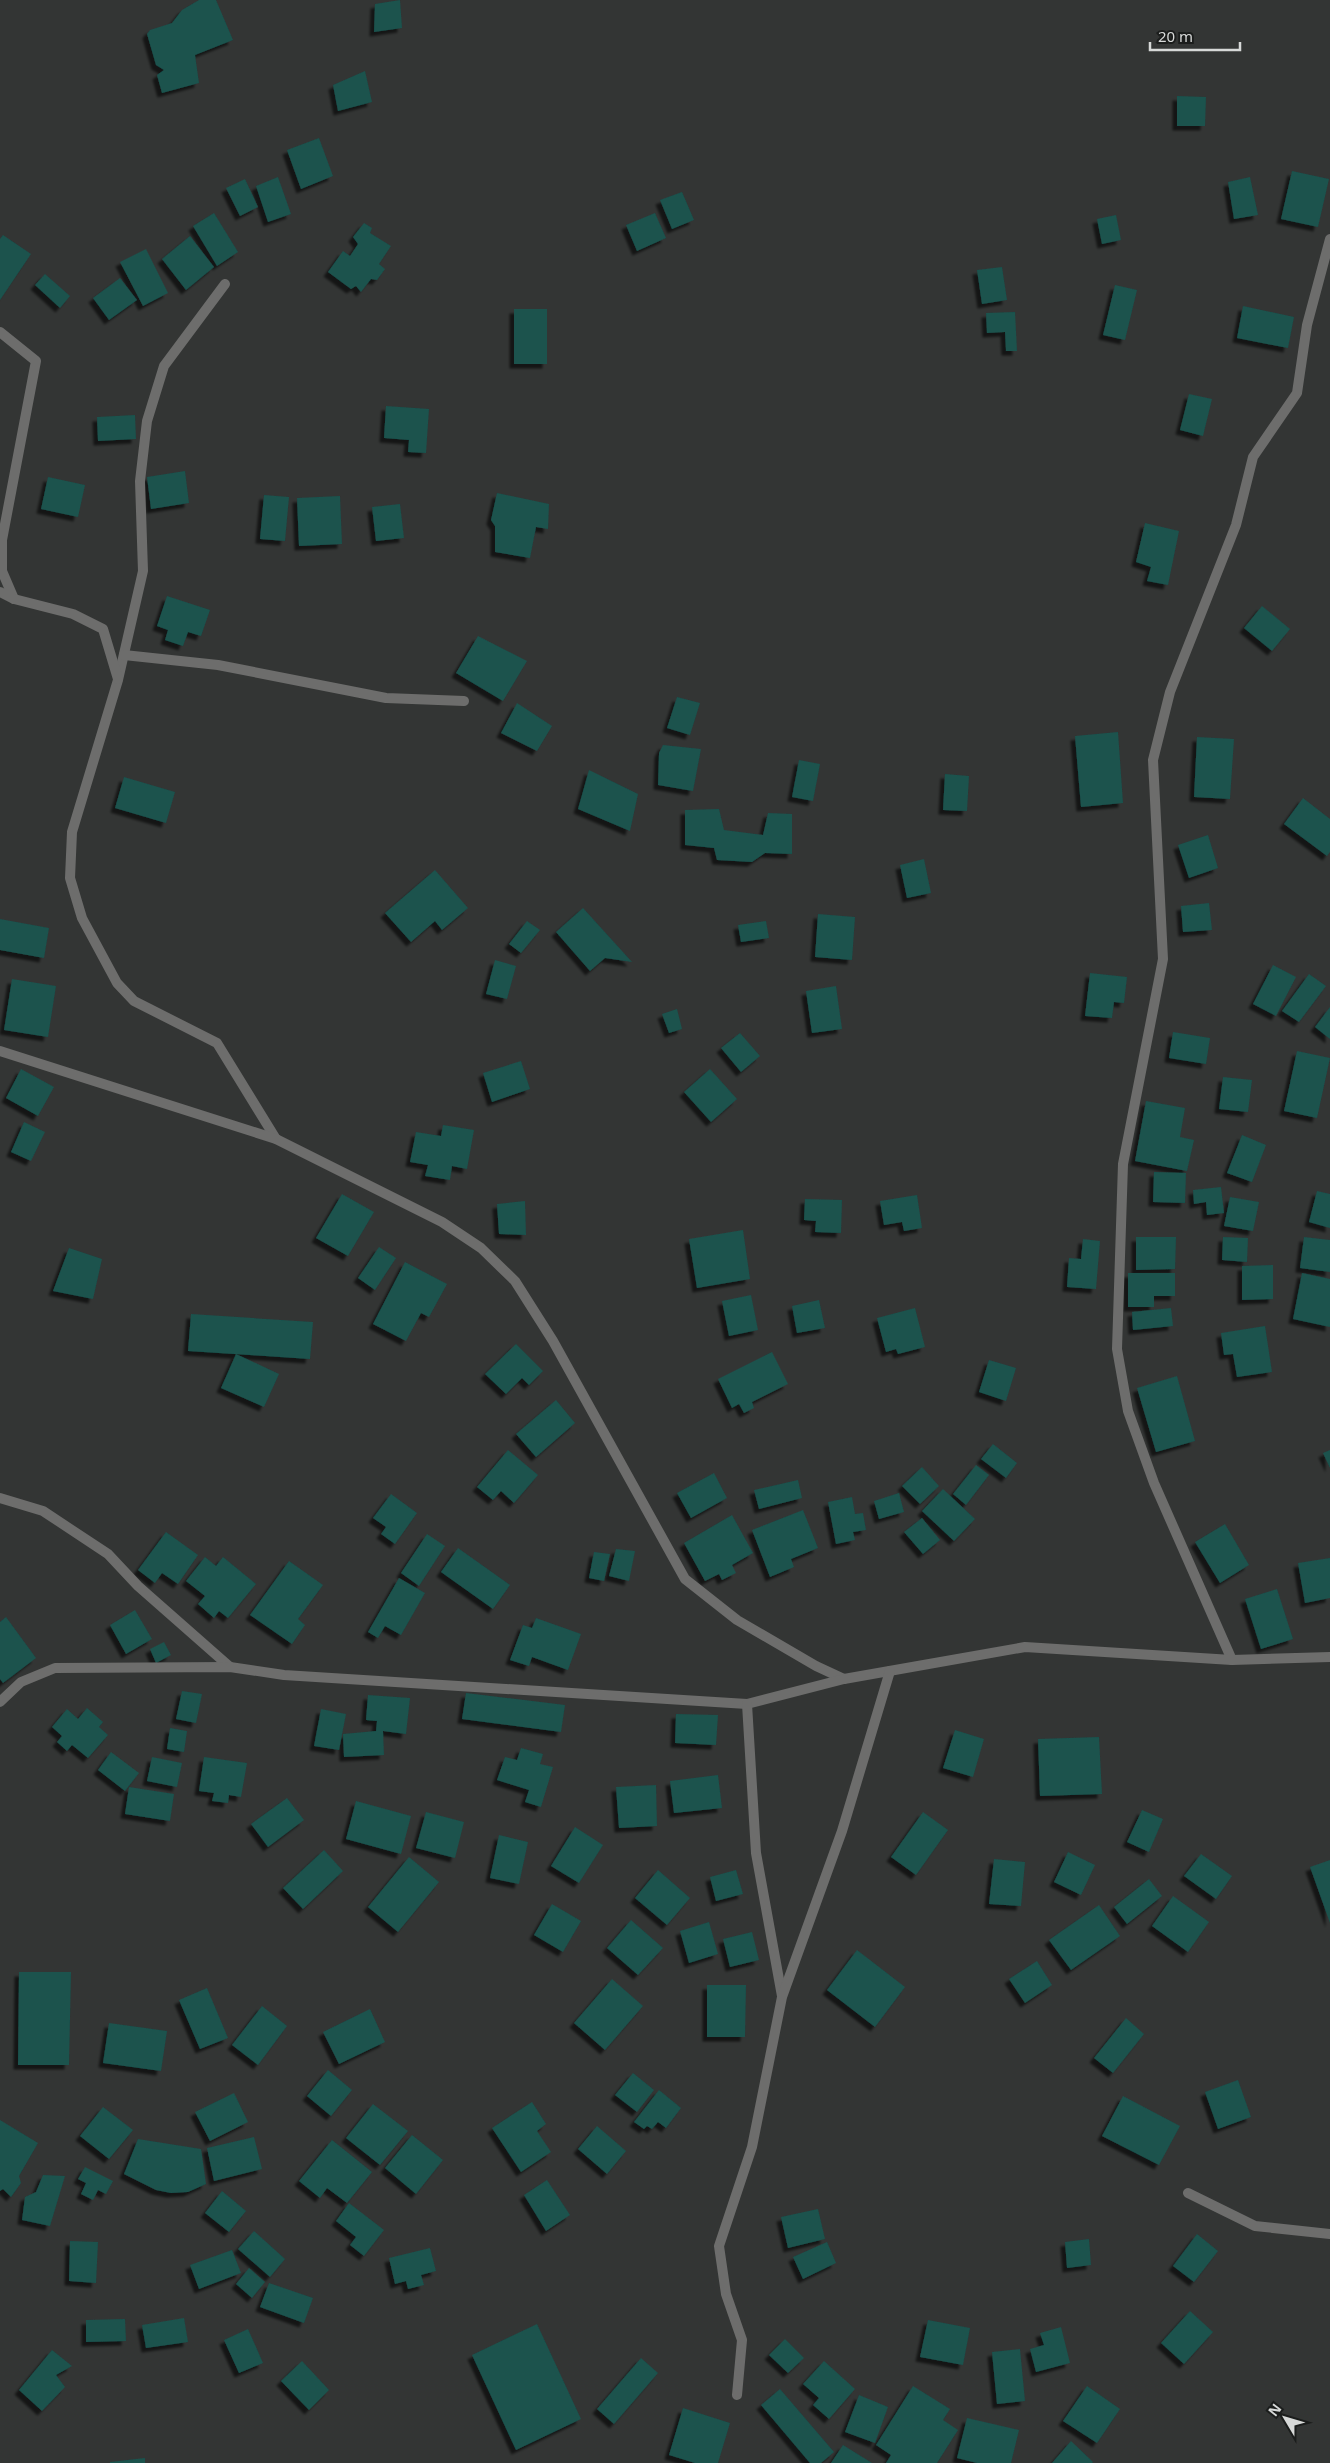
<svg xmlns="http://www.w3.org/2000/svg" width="1330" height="2463" font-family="'Noto Sans',sans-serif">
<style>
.building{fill:#1a524d;filter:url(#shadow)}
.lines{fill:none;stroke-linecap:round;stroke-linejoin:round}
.street{stroke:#6d6d6c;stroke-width:10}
</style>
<defs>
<filter id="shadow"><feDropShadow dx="-4.5" dy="4.5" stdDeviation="1" flood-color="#0009"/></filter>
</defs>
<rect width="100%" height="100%" fill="#333534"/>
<g class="building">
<polygon points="199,0 216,0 233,40 195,55 199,83 162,93 157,75 164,70 156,65 147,34 150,30 172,23 182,10"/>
<polygon points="400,0 402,28 374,32 375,4"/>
<polygon points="365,71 372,102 338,111 333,85"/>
<polygon points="1177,96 1206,97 1205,126 1177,126"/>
<polygon points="319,138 333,176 301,189 287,150"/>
<polygon points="1292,171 1329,179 1318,227 1281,219"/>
<polygon points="278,177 291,214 268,222 256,186"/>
<polygon points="1250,177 1258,215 1234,219 1228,182"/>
<polygon points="245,179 258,207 240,216 226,188"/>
<polygon points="682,192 694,220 672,229 660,200"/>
<polygon points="214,213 238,252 217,266 193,226"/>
<polygon points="655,213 666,238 637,251 626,225"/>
<polygon points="1116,215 1121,240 1102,244 1097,219"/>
<polygon points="364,223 372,228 370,233 391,246 379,264 385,269 377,280 371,279 361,292 356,286 351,289 328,272 343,251 350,256 358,244 353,237"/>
<polygon points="3,235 31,254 0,300 0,239"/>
<polygon points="190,236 214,267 186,290 162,259"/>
<polygon points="146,249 168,293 143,306 120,262"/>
<polygon points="1002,267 1007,300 982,304 977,270"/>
<polygon points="45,274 70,296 60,308 35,285"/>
<polygon points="120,278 137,300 109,320 93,298"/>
<polygon points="1115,285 1137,290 1125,340 1103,335"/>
<polygon points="1243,306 1294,317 1288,348 1237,338"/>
<rect x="514" y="309" width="33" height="55"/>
<polygon points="1015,312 1017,351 1006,351 1005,332 987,333 986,313"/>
<polygon points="1189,394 1212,399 1203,436 1180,430"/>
<polygon points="386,406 429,409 426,453 408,452 409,440 384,438"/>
<polygon points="135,415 136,439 98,441 97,417"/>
<polygon points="185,471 189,503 151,509 147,477"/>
<polygon points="48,477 85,485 78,517 41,509"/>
<polygon points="497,493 549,504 548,529 536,527 530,558 495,552 495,526 491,520"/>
<polygon points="264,495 289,497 285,541 260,539"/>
<polygon points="340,496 342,544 299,546 297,498"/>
<polygon points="400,504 404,538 376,541 372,507"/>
<polygon points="1145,523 1179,531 1168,585 1147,581 1151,567 1136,562"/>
<polygon points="167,596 210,610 201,636 188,632 183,646 165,640 168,630 157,626"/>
<polygon points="1262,606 1290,629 1272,651 1244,628"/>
<polygon points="478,636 527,661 503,701 456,673"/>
<polygon points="677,697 700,703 690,735 667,728"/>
<polygon points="517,703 552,726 537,751 501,733"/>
<polygon points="1118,732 1123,803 1081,807 1075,736"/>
<polygon points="1197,737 1234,739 1230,799 1194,797"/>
<polygon points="663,745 701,749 693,791 658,785 659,753"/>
<polygon points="799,760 820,764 813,801 792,797"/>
<polygon points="589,770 638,794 630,831 578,809"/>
<polygon points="945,774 969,776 967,811 943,810"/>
<polygon points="124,777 175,792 166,823 115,808"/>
<polygon points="1303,798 1330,819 1330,852 1327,856 1284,824"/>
<polygon points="719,809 724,830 763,835 768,813 792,814 792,854 765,853 752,862 717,860 714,848 685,845 685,810"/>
<polygon points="1208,835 1218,868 1189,878 1178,845"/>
<polygon points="924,859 931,893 907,898 900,865"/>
<polygon points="435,870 468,908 442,930 435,921 411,942 385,913"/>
<polygon points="1209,903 1212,930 1183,932 1181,906"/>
<polygon points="583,908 632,962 605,958 590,971 556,932"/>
<polygon points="818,914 855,917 852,960 815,957"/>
<polygon points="0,919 49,928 44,958 0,950"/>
<polygon points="527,921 540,930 521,953 509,944"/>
<polygon points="766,921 769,938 741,942 738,925"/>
<polygon points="495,960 516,966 507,999 486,994"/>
<polygon points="1273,965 1296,977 1276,1016 1253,1004"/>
<polygon points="1090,973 1127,977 1124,1003 1114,1002 1112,1018 1085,1016"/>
<polygon points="1309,974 1326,986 1299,1022 1282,1011"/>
<polygon points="12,979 56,986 48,1037 4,1030"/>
<polygon points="836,986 842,1029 812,1033 806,991"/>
<polygon points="1330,1007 1330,1039 1315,1027"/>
<polygon points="677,1009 682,1029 669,1033 662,1014"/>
<polygon points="1173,1032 1210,1038 1206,1064 1169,1058"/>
<polygon points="740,1033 760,1056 741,1072 721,1048"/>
<polygon points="1297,1051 1330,1058 1317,1118 1284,1111"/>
<polygon points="521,1061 530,1089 492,1102 483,1073"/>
<polygon points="21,1069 54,1087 38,1116 6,1098"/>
<polygon points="710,1069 737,1099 711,1122 684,1092"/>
<polygon points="1223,1077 1252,1080 1248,1112 1219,1109"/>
<polygon points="1146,1101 1185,1108 1180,1137 1194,1140 1187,1171 1135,1161"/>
<polygon points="24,1122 45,1132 31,1161 11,1152"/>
<polygon points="443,1125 474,1130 467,1169 452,1166 450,1180 425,1176 428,1165 410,1162 416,1132 441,1136"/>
<polygon points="1242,1135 1266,1145 1252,1182 1227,1173"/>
<polygon points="1154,1172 1186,1173 1185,1203 1153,1202"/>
<polygon points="1221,1187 1224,1213 1207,1215 1206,1202 1194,1204 1193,1190"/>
<polygon points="1317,1191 1330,1194 1330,1228 1309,1222"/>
<polygon points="342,1194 374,1212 348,1256 316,1238"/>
<polygon points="917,1195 922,1228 904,1231 902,1222 884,1225 880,1201"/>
<polygon points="1230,1197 1259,1202 1253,1231 1224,1226"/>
<polygon points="805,1199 842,1200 841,1233 815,1232 816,1221 804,1220"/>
<polygon points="525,1201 526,1235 499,1234 497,1204"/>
<polygon points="743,1230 750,1279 697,1288 689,1239"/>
<polygon points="1136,1237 1176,1237 1175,1269 1136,1270"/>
<polygon points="1223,1237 1248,1238 1247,1262 1222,1260"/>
<polygon points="1304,1237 1330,1240 1330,1272 1300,1268"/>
<polygon points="1083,1239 1100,1241 1096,1289 1067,1287 1069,1258 1081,1259"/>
<polygon points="379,1247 396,1258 375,1290 358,1278"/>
<polygon points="69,1248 102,1259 93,1299 53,1291"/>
<polygon points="405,1262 447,1284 429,1317 421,1313 406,1341 373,1324"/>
<polygon points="1273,1265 1273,1299 1242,1300 1242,1266"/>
<polygon points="1128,1273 1175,1273 1175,1296 1154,1296 1154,1307 1128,1307"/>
<polygon points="1302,1273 1330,1279 1330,1327 1293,1319"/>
<polygon points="751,1295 758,1330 729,1336 722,1301"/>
<polygon points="819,1300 825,1328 797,1333 792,1306"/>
<polygon points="915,1308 925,1347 898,1354 896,1349 886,1352 877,1318"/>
<polygon points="1171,1308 1173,1326 1133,1330 1132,1312"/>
<polygon points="191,1314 313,1322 310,1359 188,1351"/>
<polygon points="1265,1326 1272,1372 1237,1377 1233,1354 1224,1355 1221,1333"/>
<polygon points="516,1344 543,1371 529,1385 522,1378 506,1394 485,1374"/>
<polygon points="772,1352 788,1384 752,1402 754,1408 744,1413 739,1404 732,1408 718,1379"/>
<polygon points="236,1354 279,1374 264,1407 221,1388"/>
<polygon points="989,1360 1016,1368 1006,1401 979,1392"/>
<polygon points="1177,1376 1195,1441 1156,1452 1137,1388"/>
<polygon points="556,1400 575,1423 536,1457 516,1434"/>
<polygon points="993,1444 1017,1463 1006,1478 981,1459"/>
<polygon points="508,1450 538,1475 514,1503 501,1491 493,1500 477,1487"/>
<polygon points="1330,1450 1330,1468 1323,1453"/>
<polygon points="976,1465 989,1475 966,1505 953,1494"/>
<polygon points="922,1467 939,1486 920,1504 902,1486"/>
<polygon points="714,1473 727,1498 691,1518 677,1493"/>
<polygon points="798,1480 802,1498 759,1509 754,1490"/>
<polygon points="943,1489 975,1519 954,1541 922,1511"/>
<polygon points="899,1493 904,1512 879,1519 874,1501"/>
<polygon points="391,1494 417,1513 395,1544 381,1534 386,1527 373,1518"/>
<polygon points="852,1497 855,1514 863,1513 866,1530 853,1532 855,1540 836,1544 828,1502"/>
<polygon points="803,1510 818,1548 791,1559 794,1567 770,1577 752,1530"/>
<polygon points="732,1515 753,1553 732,1565 736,1573 722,1580 719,1574 705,1581 684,1543"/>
<polygon points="922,1518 940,1540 923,1554 904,1532"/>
<polygon points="1225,1524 1249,1565 1220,1583 1195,1542"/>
<polygon points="166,1532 198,1555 178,1584 162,1573 155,1583 138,1570"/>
<polygon points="427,1534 445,1546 419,1586 401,1573"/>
<polygon points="458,1548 510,1585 493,1609 441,1572"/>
<polygon points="616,1549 635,1551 629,1581 609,1576"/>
<polygon points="594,1552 610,1554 604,1581 589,1578"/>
<polygon points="205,1557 216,1566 223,1557 256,1584 228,1618 219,1611 214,1618 198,1604 205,1596 186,1581"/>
<polygon points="1330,1558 1330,1598 1305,1603 1298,1563"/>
<polygon points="289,1561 323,1585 298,1619 305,1625 292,1644 250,1615"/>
<polygon points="399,1578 425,1593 401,1635 385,1626 378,1638 368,1632"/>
<polygon points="1277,1589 1293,1639 1261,1649 1245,1599"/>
<polygon points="135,1610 152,1639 126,1654 110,1625"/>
<polygon points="6,1617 36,1658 3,1683 0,1679 0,1622"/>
<polygon points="536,1618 581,1634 568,1670 532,1657 529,1666 510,1660 523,1625 532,1628"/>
<polygon points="164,1642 171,1655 156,1663 150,1649"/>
<polygon points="182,1691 202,1694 196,1723 176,1719"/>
<polygon points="466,1693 565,1705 561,1732 462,1719"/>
<polygon points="368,1695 410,1698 406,1734 383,1731 384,1755 344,1757 343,1734 376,1731 377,1721 366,1720"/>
<polygon points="87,1708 103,1722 99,1727 108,1735 88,1758 72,1745 67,1751 57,1742 62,1736 52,1727 67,1709 78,1719"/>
<polygon points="321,1709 346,1714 339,1750 314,1746"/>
<polygon points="676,1714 718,1715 716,1745 675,1743"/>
<polygon points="170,1728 187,1731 184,1752 167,1749"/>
<polygon points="955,1730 984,1739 973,1777 943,1768"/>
<polygon points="1099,1737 1102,1794 1040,1796 1038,1739"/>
<polygon points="521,1748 543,1754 540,1764 553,1767 541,1807 525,1802 529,1790 497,1780 505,1757 517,1760"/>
<polygon points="111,1752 139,1773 125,1791 98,1770"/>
<polygon points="152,1757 182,1763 177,1787 147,1781"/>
<polygon points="204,1757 247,1763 241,1797 229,1795 228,1803 212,1801 214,1793 199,1791"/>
<polygon points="718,1775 722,1808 674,1813 670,1781"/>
<polygon points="656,1785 657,1826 619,1828 616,1787"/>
<polygon points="129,1787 174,1794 170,1821 125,1814"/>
<polygon points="287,1798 304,1820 268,1847 251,1824"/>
<polygon points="356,1801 411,1816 401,1854 346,1839"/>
<polygon points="1142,1810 1163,1819 1149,1852 1127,1842"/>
<polygon points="426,1812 464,1822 455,1858 416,1848"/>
<polygon points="923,1812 948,1830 916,1875 891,1857"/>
<polygon points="575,1827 603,1845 579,1883 551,1866"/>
<polygon points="499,1835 528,1842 519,1884 490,1878"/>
<polygon points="324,1850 343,1871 303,1909 283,1888"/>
<polygon points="1068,1852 1095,1865 1081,1895 1054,1882"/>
<polygon points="1201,1854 1232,1876 1216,1899 1184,1876"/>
<polygon points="409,1857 439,1882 398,1932 368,1907"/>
<polygon points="994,1859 1025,1862 1021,1906 989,1904"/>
<polygon points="1330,1860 1330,1923 1310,1867"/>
<polygon points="658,1870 690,1898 667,1925 635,1898"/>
<polygon points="736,1870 743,1894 716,1901 710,1877"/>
<polygon points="1149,1879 1162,1896 1127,1924 1114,1907"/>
<polygon points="1173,1896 1209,1922 1188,1952 1152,1926"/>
<polygon points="552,1904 581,1921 563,1952 534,1935"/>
<polygon points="1099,1905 1120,1936 1071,1970 1049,1940"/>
<polygon points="631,1920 663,1948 638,1975 607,1948"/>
<polygon points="709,1922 718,1954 689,1963 680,1931"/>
<polygon points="752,1932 759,1960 730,1967 723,1939"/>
<polygon points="857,1950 905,1987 875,2027 827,1990"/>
<polygon points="1037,1961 1052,1985 1025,2003 1009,1979"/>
<polygon points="19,1972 71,1972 69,2065 18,2065"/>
<polygon points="612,1979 643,2006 605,2050 574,2023"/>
<polygon points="707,1985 746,1985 745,2037 707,2037"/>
<polygon points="207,1988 228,2038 200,2049 179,2000"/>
<polygon points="262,2006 287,2026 258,2065 232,2045"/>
<polygon points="370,2009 385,2042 339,2064 323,2032"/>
<polygon points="1126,2018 1144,2034 1113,2073 1094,2058"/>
<polygon points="109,2023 167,2031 161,2071 103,2063"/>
<polygon points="328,2070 352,2090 331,2116 307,2096"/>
<polygon points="633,2073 654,2090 637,2112 615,2095"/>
<polygon points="1238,2080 1251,2117 1218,2129 1205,2092"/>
<polygon points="659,2090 681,2108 666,2128 658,2122 652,2129 647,2126 644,2129 634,2122"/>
<polygon points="234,2093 248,2122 210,2141 195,2112"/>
<polygon points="1123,2096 1180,2126 1159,2165 1102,2136"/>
<polygon points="532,2102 546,2124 537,2131 551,2152 521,2172 492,2128"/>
<polygon points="373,2104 408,2131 380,2165 346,2138"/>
<polygon points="103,2107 133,2130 109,2159 80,2136"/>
<polygon points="0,2120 38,2143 19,2176 21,2183 11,2197 3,2189 0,2191"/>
<polygon points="597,2126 626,2151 607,2174 578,2149"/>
<polygon points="412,2135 443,2160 416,2194 385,2168"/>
<polygon points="254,2137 262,2169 214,2181 207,2148"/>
<polygon points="138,2139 201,2149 206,2184 188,2192 171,2193 156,2190 124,2174"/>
<polygon points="332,2140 372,2172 347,2203 327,2188 320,2198 299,2181"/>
<polygon points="85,2167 113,2181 106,2194 98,2190 93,2200 81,2194 86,2183 78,2179"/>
<polygon points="43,2175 65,2176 50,2226 22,2220 25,2197 36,2192"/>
<polygon points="547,2180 570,2215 546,2231 524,2195"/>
<polygon points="222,2191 246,2211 229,2232 205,2213"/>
<polygon points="349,2203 384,2230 364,2256 350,2245 356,2237 336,2221"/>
<polygon points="818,2209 825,2239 788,2248 781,2217"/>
<polygon points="254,2231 285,2259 270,2277 238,2249"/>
<polygon points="1197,2234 1218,2251 1194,2282 1173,2266"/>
<polygon points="1089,2239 1091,2265 1067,2268 1065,2242"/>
<polygon points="70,2241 98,2242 96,2283 69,2281"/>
<polygon points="827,2242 836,2263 803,2279 793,2257"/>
<polygon points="430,2248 436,2271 421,2275 424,2285 408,2289 406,2281 395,2284 389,2258"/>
<polygon points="232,2250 241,2273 199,2289 190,2265"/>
<polygon points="249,2268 265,2282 252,2298 236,2284"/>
<polygon points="269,2283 313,2298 304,2323 260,2307"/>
<polygon points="1190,2311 1213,2332 1184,2364 1161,2343"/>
<polygon points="184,2318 188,2342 146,2348 142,2325"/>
<polygon points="125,2319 126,2341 86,2342 86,2320"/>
<polygon points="928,2320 970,2328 963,2365 920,2357"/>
<polygon points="537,2324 581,2419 516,2450 472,2355"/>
<polygon points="1061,2327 1070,2363 1036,2372 1030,2349 1044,2345 1040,2333"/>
<polygon points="248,2329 263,2363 239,2373 224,2340"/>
<polygon points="785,2339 804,2358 788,2373 769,2355"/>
<polygon points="1020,2349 1025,2401 997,2404 992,2352"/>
<polygon points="52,2350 72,2366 56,2375 65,2387 42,2411 19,2390"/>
<polygon points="641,2358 658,2373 614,2424 597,2409"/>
<polygon points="302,2361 329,2390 309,2410 281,2381"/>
<polygon points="824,2361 855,2389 829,2419 813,2405 819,2398 803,2384"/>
<polygon points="913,2386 950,2409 943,2420 958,2430 937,2463 886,2463 891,2455 876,2445"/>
<polygon points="1087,2386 1120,2409 1097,2443 1063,2421"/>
<polygon points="780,2389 834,2452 821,2463 810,2463 761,2405"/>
<polygon points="859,2395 888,2407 875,2443 845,2432"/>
<polygon points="683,2408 730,2423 718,2463 695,2463 669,2455"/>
<polygon points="967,2418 1019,2430 1011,2463 977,2463 957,2458"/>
<polygon points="1071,2441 1093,2462 1092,2463 1052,2463"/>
<polygon points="843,2445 872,2463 831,2463"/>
<polygon points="145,2458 145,2463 110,2463 110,2462"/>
</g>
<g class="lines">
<g class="street">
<polyline points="225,284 164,366 147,421 140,481 143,571 118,680 72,832 70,878 82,918 117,983 134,1001 217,1043 276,1139"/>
<polyline points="0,332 36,361 2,540 2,571 14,599"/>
<polyline points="0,592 14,599 73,614 103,629 118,679"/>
<polyline points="124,655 218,665 386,698 464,701"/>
<polyline points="0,1051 276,1139 442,1222 481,1248 515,1281 553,1341 685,1579 737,1620 816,1666 844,1679"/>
<polyline points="0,1498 43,1511 108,1554 138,1586 230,1667"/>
<polyline points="1232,1660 1154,1483 1128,1411 1117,1349 1123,1164 1163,959 1153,760 1170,692 1236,525 1253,457 1297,393 1307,325 1330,239"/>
<polyline points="0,1702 21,1682 55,1668 230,1667 284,1675 747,1704 844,1679 1025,1647 1232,1660 1330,1657"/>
<polyline points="747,1704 756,1853 782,1996"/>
<polyline points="1188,2193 1255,2226 1330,2234"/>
<polyline points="737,2395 742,2340 726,2294 719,2246 752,2147 782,1997 842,1831 890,1671"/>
</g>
</g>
<g transform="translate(1285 2418) rotate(308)" stroke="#1b1d1c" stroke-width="4" paint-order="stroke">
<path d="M0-4L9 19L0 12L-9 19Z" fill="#d7d9d8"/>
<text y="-8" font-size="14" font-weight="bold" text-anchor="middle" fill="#d7d9d8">N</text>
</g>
<path d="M1150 42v8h90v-8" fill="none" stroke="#d7d9d8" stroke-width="2.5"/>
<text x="1158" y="42" font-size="15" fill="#d7d9d8" stroke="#1b1d1c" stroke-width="4" paint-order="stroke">20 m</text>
</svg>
